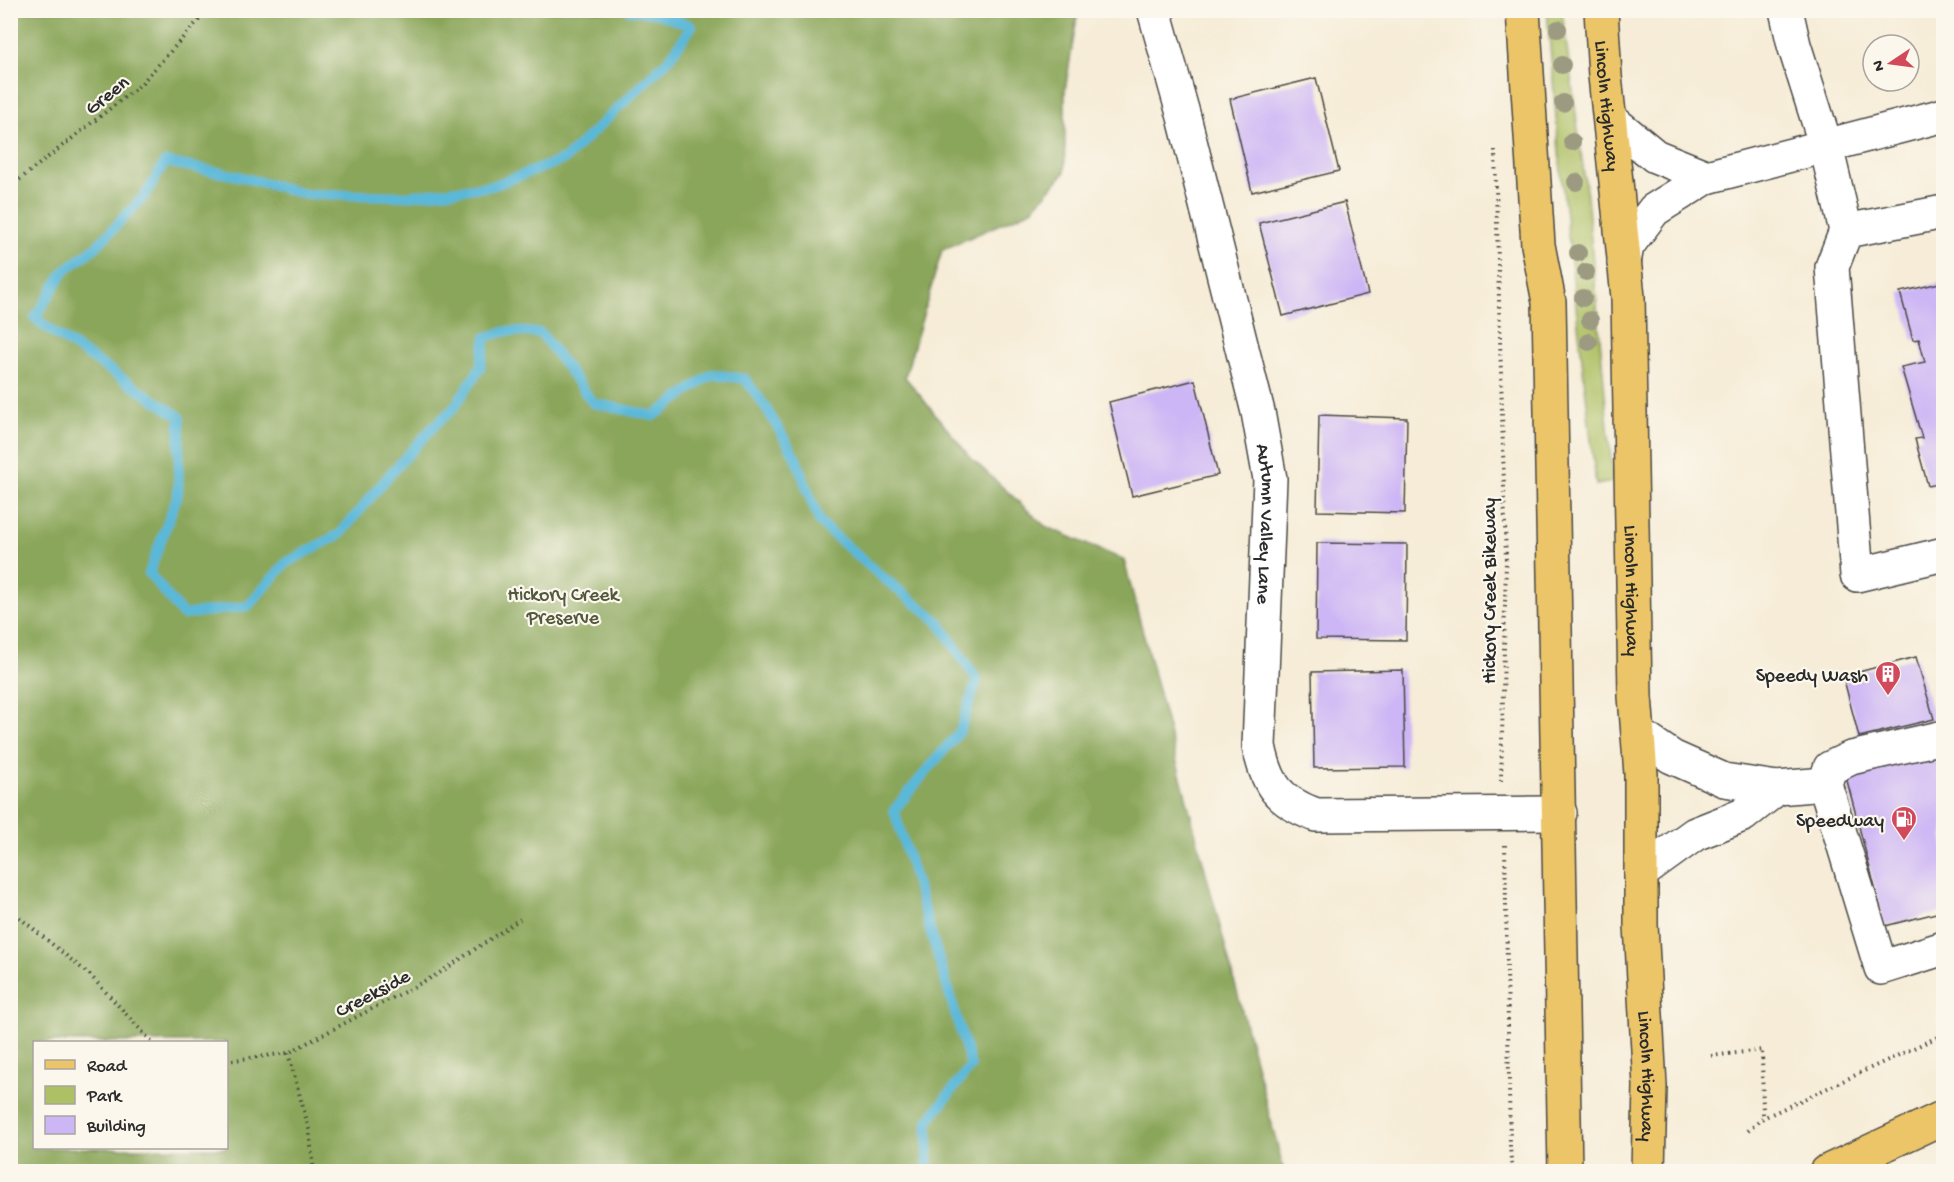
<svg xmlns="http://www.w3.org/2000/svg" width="1954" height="1182" font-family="'Gochi Hand',sans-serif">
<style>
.green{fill:#adc064;stroke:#6c7648;stroke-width:1.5}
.forest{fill:#8aa65a;stroke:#5a6842;stroke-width:1.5;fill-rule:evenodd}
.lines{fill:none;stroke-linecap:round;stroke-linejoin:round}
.stream{stroke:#5ab8d9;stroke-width:10}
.building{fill:#cdb6f5}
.minor-casing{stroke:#494845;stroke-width:36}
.major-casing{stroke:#494845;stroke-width:36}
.path{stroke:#494845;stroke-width:4;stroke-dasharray:1.5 4.5;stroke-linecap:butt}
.minor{stroke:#fff;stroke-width:33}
.major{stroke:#edc569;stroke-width:33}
.tree{fill:#9c9b82}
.labels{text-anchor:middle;stroke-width:4.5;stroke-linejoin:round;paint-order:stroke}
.street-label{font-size:20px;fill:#2b2b2b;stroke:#fbf7ec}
.park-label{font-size:20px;fill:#52583c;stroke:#fbf7ec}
.poi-label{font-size:20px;fill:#2b2b2b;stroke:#fbf7ec;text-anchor:end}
</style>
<rect width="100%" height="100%" fill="#fbf7ec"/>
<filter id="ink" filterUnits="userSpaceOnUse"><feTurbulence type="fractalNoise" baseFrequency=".0167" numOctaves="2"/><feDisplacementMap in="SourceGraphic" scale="12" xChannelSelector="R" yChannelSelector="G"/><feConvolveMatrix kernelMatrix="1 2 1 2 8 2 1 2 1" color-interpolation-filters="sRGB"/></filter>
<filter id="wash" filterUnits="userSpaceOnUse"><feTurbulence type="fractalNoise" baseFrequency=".008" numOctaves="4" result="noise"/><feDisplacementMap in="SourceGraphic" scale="24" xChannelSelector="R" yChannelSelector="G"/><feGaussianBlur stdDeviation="1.35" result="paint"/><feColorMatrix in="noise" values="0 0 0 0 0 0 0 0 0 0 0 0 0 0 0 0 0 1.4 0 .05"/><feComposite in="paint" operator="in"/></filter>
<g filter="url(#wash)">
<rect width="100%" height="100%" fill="#f6ecd7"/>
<polygon class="green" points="1547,11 1562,11 1587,196 1613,482 1596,485 1560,163"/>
<path class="forest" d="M10,11H1078L1065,91V172L1032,210L942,250L905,377L971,458L1045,526L1124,560L1284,1171H11ZM34,1042H226V1148H34Z"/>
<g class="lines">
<polyline class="stream" points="629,10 656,13 692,26 669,59 565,159 492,186 406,196 305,194 238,176 165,162 146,194 96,247 64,271 35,318 54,333 180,417 178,494 149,573 183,615 248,606 286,563 340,534 391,473 436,424 453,409 480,368 486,337 507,331 541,333 593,403 654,416 712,374 745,379 764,405 795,456 820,523 881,576 938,621 977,680 960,731 894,810 971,1066 928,1121 928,1172"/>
</g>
<g id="blocks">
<g class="building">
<polygon points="1316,78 1339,171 1252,192 1230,99"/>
<polygon points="1345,202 1368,294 1283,316 1259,223"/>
<polygon points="1944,282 1944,483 1928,486 1915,439 1922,438 1901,367 1925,362 1919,339 1913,340 1900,292"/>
<polygon points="1195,380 1218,475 1132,496 1109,402"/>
<polygon points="1319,415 1407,418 1405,513 1317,511"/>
<polygon points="1317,543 1407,544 1406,640 1316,639"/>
<polygon points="1916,657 1934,719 1859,737 1843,676"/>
<polygon points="1403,670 1405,767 1314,768 1312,672"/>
<polygon points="1944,748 1944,911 1885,926 1845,773"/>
</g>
</g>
</g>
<g filter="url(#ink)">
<use href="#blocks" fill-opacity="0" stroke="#494845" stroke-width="1.5"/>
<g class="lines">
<defs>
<g id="minor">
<path id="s1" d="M1154,10L1184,117L1258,412L1270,479L1259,746C1267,785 1278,801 1316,815L1560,813"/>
<polyline points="1786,10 1794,45 1826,146 1846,231"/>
<polyline points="1610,119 1655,156 1707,177"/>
<polyline points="1944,212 1846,231 1832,267 1857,575 1944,554"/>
<polyline points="1624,263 1627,246 1654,210 1707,177 1944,115"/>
<polyline points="1638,734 1672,757 1724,780 1777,788 1825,784"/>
<polyline points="1944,737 1851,758 1830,768 1825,784 1881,968 1944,948"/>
<polyline points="1641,873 1695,834 1743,815 1777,788"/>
</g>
<g id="major">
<polyline points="1523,10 1538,245 1549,302 1565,1172"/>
<path id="s2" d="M1601,10L1605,76L1628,297L1635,696L1641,774V925L1650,1086L1648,1172"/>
<polyline points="1826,1172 1944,1117"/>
</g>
</defs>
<use href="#minor" class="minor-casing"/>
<use href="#major" class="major-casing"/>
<g class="path">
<polyline points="1495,150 1506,561 1501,781"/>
<polyline points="10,187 140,85 208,10"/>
<polyline points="1505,845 1510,1147 1512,1172"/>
<polyline points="10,910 90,975 152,1042"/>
<polyline points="288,1053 309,1129 314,1172"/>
<polyline points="1711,1056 1762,1050 1763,1118"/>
<polyline points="226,1061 288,1053 438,974 520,919"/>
<polyline points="1748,1131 1763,1118 1944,1034"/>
</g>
<use href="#minor" class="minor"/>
<use href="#major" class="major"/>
</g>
<g class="tree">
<circle cx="1558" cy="29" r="9"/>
<circle cx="1562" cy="65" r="9"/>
<circle cx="1563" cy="103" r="9"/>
<circle cx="1572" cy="142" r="9"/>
<circle cx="1576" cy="182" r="9"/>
<circle cx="1578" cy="253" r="9"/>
<circle cx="1586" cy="272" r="9"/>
<circle cx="1583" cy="298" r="9"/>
<circle cx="1590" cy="320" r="9"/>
<circle cx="1589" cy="342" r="9"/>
</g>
</g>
<defs>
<symbol id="building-pin" viewBox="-11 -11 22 30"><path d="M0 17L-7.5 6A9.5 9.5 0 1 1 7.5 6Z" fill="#d1495b" stroke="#fbf7ec"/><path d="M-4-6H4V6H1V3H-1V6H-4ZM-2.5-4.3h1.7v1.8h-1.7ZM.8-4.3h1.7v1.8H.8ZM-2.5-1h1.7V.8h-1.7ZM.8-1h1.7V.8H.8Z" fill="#fff"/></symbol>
<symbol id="fuel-pin" viewBox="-11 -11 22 30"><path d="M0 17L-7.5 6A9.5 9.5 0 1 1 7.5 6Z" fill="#d1495b" stroke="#fbf7ec"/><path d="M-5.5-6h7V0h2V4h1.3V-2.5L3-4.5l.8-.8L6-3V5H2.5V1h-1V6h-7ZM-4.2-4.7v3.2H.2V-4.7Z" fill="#fff"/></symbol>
</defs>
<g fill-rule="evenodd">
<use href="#building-pin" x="1873" y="659" width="30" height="40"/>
<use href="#fuel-pin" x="1889" y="804" width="30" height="40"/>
</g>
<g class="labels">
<g class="street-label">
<text transform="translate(106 94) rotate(-39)" y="7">Green</text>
<text dy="7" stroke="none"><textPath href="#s2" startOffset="96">Lincoln Highway</textPath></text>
<text dy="7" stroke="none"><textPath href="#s1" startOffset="528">Autumn Valley Lane</textPath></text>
<text transform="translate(1488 591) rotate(-90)" y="7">Hickory Creek Bikeway</text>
<text dy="7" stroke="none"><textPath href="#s2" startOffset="582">Lincoln Highway</textPath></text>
<text transform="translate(372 992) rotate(-28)" y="7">Creekside</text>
<text dy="7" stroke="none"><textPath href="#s2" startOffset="1068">Lincoln Highway</textPath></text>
</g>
<g class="park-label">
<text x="563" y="600">Hickory Creek<tspan x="563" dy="23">Preserve</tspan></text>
</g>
<g class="poi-label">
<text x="1868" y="681">Speedy Wash</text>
<text x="1884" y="826">Speedway</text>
</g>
</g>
<rect width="1954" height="1182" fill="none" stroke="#fbf7ec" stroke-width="36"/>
<rect x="33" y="1041" width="195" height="108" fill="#fbf7ec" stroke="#a8a59f" stroke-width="1.5"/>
<rect x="45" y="1060" width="30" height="9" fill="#edc569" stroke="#a8a59f" stroke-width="1.5"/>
<text x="87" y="1071" font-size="18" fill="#2b2b2b">Road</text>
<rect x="45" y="1086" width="30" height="18" fill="#adc064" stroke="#a8a59f" stroke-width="1.5"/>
<text x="87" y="1101" font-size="18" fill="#2b2b2b">Park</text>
<rect x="45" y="1116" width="30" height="18" fill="#cdb6f5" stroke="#a8a59f" stroke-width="1.5"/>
<text x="87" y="1131" font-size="18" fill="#2b2b2b">Building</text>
<g transform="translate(1891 63) rotate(257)"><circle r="28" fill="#fbf7ec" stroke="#a8a59f" stroke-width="1.5"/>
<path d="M0-4.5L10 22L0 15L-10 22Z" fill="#d1495b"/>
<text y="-9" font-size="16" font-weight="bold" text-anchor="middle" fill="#2b2b2b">N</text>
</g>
</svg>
